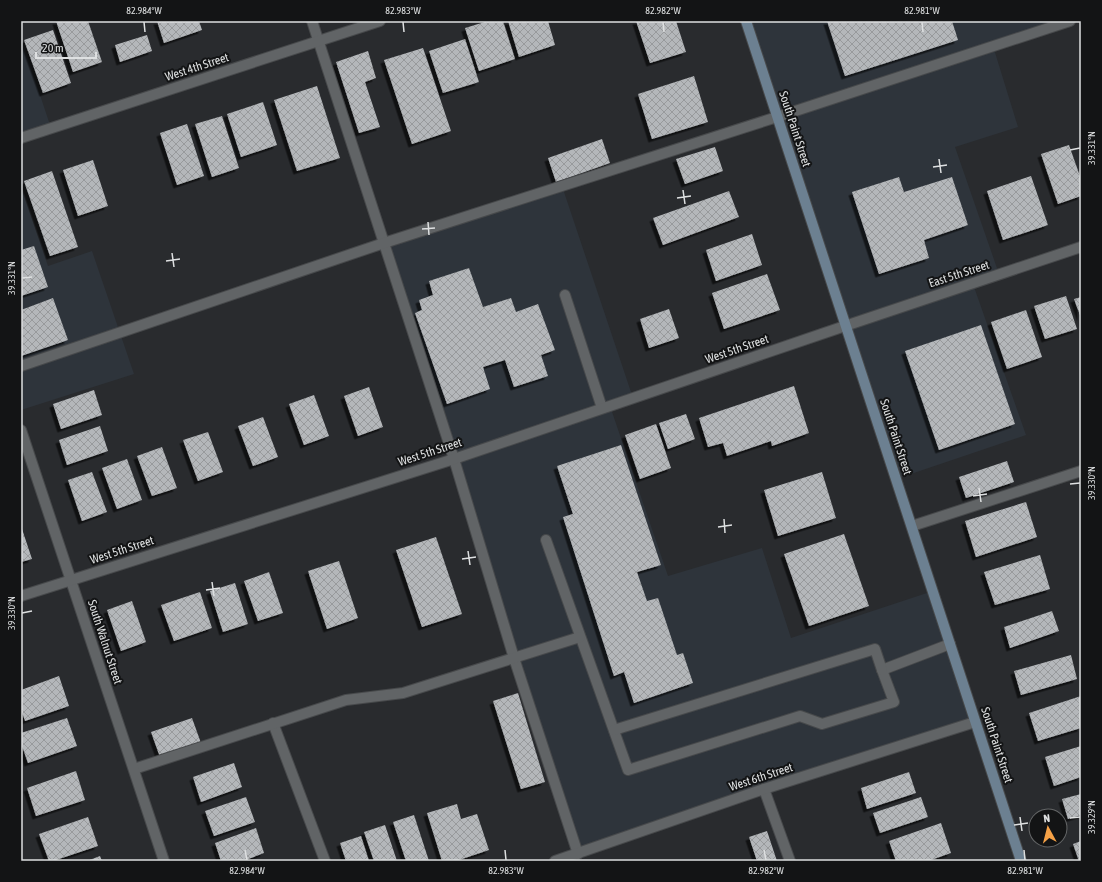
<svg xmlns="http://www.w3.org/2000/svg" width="1102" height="882" font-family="'Asap Condensed',sans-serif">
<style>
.built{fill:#2e343b}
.building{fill:url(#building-cross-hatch);filter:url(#shadow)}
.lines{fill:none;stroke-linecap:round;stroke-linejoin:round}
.service-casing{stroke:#47494b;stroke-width:12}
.minor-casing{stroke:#47494b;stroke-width:12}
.tertiary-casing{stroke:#47494b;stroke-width:12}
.secondary-casing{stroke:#47494b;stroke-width:12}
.service{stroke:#616466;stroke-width:10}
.minor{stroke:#616466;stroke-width:10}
.tertiary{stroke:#616466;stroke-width:10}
.secondary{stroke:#6c8091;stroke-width:10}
.ticks{fill:none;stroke:#dee0e1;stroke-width:1.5}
.labels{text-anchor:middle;stroke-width:4;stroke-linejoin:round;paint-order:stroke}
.street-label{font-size:12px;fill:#dee0e1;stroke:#131415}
.neatline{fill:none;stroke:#dee0e1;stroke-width:1.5}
.ticks-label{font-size:10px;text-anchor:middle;fill:#dee0e1}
</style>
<defs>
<pattern id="building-cross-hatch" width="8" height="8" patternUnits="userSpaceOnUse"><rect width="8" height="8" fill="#b4b7ba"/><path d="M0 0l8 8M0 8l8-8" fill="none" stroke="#989a9c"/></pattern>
<filter id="shadow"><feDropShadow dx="-3.5" dy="3.5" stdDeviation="0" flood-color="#0009"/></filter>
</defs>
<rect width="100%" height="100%" fill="#292b2e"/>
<g class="built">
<polygon points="746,21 1070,21 993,46 1018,127 955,147 999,274 973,284 1026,435 896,479"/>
<polygon points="21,38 51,128 21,138"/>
<polygon points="562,186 633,398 610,406 668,576 762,548 791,638 933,591 975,722 578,854 384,243"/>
<polygon points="21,187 48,266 92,251 134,374 21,410"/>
</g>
<g class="building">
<polygon points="56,21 88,21 102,62 73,72"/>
<polygon points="157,21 199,21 202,30 164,43"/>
<polygon points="488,21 503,21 515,59 479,71 465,28"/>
<polygon points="508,21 548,21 555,45 519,57"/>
<polygon points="636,21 676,21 686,52 650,63"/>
<polygon points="827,21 952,21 958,40 845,76"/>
<polygon points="53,30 71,83 43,93 24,40"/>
<polygon points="147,35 152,51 120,62 115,45"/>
<polygon points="465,39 479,82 443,93 429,51"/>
<polygon points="423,48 451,131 412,144 384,60"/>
<polygon points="368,51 376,78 365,82 380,127 359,133 336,62"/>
<polygon points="694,76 708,122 652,139 638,94"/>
<polygon points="317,86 340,158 297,171 274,100"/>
<polygon points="263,102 277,145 241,157 227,114"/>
<polygon points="222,116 239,168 212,177 195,124"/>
<polygon points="187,124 204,176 177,185 160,133"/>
<polygon points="602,139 610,163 556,182 548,158"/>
<polygon points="1069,145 1081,179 1081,196 1058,204 1041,154"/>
<polygon points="715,147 723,171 685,184 676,159"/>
<polygon points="93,160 108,206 78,216 63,170"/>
<polygon points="52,171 78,247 50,256 24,181"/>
<polygon points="1031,176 1048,225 1003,240 987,191"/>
<polygon points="899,177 904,192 952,177 968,225 924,240 929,258 879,274 852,192"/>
<polygon points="729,191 739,217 663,245 653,218"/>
<polygon points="752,234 762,265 716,281 706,250"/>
<polygon points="34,246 48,287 21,296 21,250"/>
<polygon points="469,268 483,307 511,298 516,312 538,304 555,350 541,355 548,376 514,387 505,360 483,367 490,389 447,404 415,313 422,310 419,300 433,295 429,281"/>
<polygon points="767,274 780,310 724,329 712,293"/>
<polygon points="1066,296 1077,329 1045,339 1034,306"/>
<polygon points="1081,297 1081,318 1074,299"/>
<polygon points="53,298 68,340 21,356 21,310"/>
<polygon points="669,309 679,338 649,348 640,319"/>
<polygon points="1026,310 1042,357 1007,369 991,322"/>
<polygon points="981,325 1015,424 939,450 905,351"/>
<polygon points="794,386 809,433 772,446 771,441 727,456 723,443 708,447 699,418"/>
<polygon points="369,387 383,427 358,436 344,396"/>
<polygon points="94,390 102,415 61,429 53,404"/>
<polygon points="314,395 329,436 304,445 289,404"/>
<polygon points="686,414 695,439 668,449 659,423"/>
<polygon points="263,417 278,457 253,466 238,426"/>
<polygon points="656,424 671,468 640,479 625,435"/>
<polygon points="100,426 108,451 67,465 59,440"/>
<polygon points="208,432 223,472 198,481 183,440"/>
<polygon points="621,445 661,565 637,572 647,601 658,598 677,655 683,653 693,683 634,703 624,672 614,676 563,517 573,514 557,466"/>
<polygon points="162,447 177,488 152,496 137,456"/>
<polygon points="127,459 142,500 117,509 102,468"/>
<polygon points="1007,461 1014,482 966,498 959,477"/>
<polygon points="92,472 107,512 82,521 68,480"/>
<polygon points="822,472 836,518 778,536 764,490"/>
<polygon points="1026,502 1037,537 976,557 965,521"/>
<polygon points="21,526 32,559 21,562"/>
<polygon points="844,534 869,606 809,626 784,554"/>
<polygon points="436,537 462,614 422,627 396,550"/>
<polygon points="1040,555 1050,589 995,605 984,572"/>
<polygon points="339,561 358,618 327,629 308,571"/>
<polygon points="269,572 283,613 258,621 244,581"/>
<polygon points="235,583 248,624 223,632 210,591"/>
<polygon points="200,592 212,628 174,641 161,605"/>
<polygon points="132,601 146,642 121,651 107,610"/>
<polygon points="1052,611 1059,631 1010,648 1004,627"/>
<polygon points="1071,655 1077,679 1021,695 1014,671"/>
<polygon points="59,676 69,706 25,721 21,709 21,690"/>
<polygon points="518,693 545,782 521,789 493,701"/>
<polygon points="1081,696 1081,728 1038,741 1029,713"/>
<polygon points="67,718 77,746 28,763 21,743 21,733"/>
<polygon points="192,718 201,743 160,757 151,732"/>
<polygon points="1081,746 1081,777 1054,786 1045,757"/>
<polygon points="234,763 242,787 201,802 193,777"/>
<polygon points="76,771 85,800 36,816 27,788"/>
<polygon points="909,772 916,793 867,809 861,788"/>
<polygon points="1081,794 1081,815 1068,819 1062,799"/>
<polygon points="246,797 255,822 214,836 205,811"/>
<polygon points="921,797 928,817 880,833 873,813"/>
<polygon points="457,804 461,819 477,814 489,850 456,861 442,861 427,813"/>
<polygon points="414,815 429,861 406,861 393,822"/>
<polygon points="88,817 98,846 53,861 49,861 39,834"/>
<polygon points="941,823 951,853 928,861 896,861 889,841"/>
<polygon points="385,825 397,861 374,861 364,832"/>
<polygon points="256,828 264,853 243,861 221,861 215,843"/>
<polygon points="767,831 777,861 757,861 749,837"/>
<polygon points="361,836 369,861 346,861 340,843"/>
<polygon points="1081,841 1081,861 1079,861 1073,844"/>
<polygon points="100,856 102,861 87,861"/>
</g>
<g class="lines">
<defs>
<g id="service">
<polyline points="312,21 454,459 514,658 578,854"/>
<polyline points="565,295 602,408"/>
<polyline points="21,366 384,243 777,117 1070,21"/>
<polyline points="912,526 1081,471"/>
<polyline points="546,540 628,770 800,716 822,724 894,702 882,670 950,644"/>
<polyline points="273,723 325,861"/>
<polyline points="614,730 875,649 882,670"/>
<polyline points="134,769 346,700 403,693 580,637"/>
<polyline points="764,789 790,861"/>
</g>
<g id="minor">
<polyline points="21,138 380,21"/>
<polyline points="845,326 1081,247"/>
<polyline points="21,430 164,861"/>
<polyline points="555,861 764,789 975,722"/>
</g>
<polyline id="tertiary" points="21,596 454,459 845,326"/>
<polyline id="secondary" points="746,21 1021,861"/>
</defs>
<use href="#service" class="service-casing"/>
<use href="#minor" class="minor-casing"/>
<use href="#tertiary" class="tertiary-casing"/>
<use href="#secondary" class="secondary-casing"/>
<use href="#service" class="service"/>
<use href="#minor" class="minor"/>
<use href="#tertiary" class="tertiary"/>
<use href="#secondary" class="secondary"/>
</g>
<path class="ticks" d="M144,22L145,32M403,22L404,32M663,22L664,32M922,22L923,32M1070,150L1080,148M939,159L941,173M933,167L947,165M683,190L685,204M677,198L691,196M428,222L429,235M422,229L435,228M172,253L174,267M166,261L180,259M22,278L32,277M1070,484L1080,483M979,488L981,502M973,496L987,494M724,519L725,533M718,527L732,525M468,551L470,565M462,559L476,557M212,582L214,596M206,590L220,588M22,613L32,611M1020,817L1022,831M1070,818L1080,817M1014,825L1028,823M245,850L247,860M505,850L506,860M764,850L766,860M1024,850L1025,860"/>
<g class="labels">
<g class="street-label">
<text transform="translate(197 67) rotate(-18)" y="4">West 4th Street</text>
<text transform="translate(795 129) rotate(72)" y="4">South Paint Street</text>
<text transform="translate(959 274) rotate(-18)" y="4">East 5th Street</text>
<text transform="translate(737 349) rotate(-19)" y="4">West 5th Street</text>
<text transform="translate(896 437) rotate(72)" y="4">South Paint Street</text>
<text transform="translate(430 452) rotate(-18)" y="4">West 5th Street</text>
<text transform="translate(122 550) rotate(-18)" y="4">West 5th Street</text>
<text transform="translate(105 642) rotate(72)" y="4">South Walnut Street</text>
<text transform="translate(997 745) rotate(72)" y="4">South Paint Street</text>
<text transform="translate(761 777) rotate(-18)" y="4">West 6th Street</text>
</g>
</g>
<rect width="1102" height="882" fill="none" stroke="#131415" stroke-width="44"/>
<g transform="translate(1048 828) rotate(353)"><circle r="19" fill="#131415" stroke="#646667"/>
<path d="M0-3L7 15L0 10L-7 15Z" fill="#f6a247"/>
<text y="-6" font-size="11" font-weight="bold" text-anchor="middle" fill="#dee0e1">N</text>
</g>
<path d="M36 52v6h60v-6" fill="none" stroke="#dee0e1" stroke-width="2"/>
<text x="42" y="52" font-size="12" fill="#dee0e1" stroke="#131415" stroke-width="3" paint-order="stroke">20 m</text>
<rect x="22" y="22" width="1058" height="838" class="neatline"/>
<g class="ticks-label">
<text x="144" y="14">82.984°W</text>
<text x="403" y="14">82.983°W</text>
<text x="663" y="14">82.982°W</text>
<text x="922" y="14">82.981°W</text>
<text transform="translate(1091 148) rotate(-90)" y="4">39.331°N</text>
<text transform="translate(11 278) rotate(-90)" y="4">39.331°N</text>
<text transform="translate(1091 483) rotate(-90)" y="4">39.330°N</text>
<text transform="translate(11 613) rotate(-90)" y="4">39.330°N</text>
<text transform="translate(1091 817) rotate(-90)" y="4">39.329°N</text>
<text x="247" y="874">82.984°W</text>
<text x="506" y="874">82.983°W</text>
<text x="766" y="874">82.982°W</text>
<text x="1025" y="874">82.981°W</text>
</g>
</svg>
